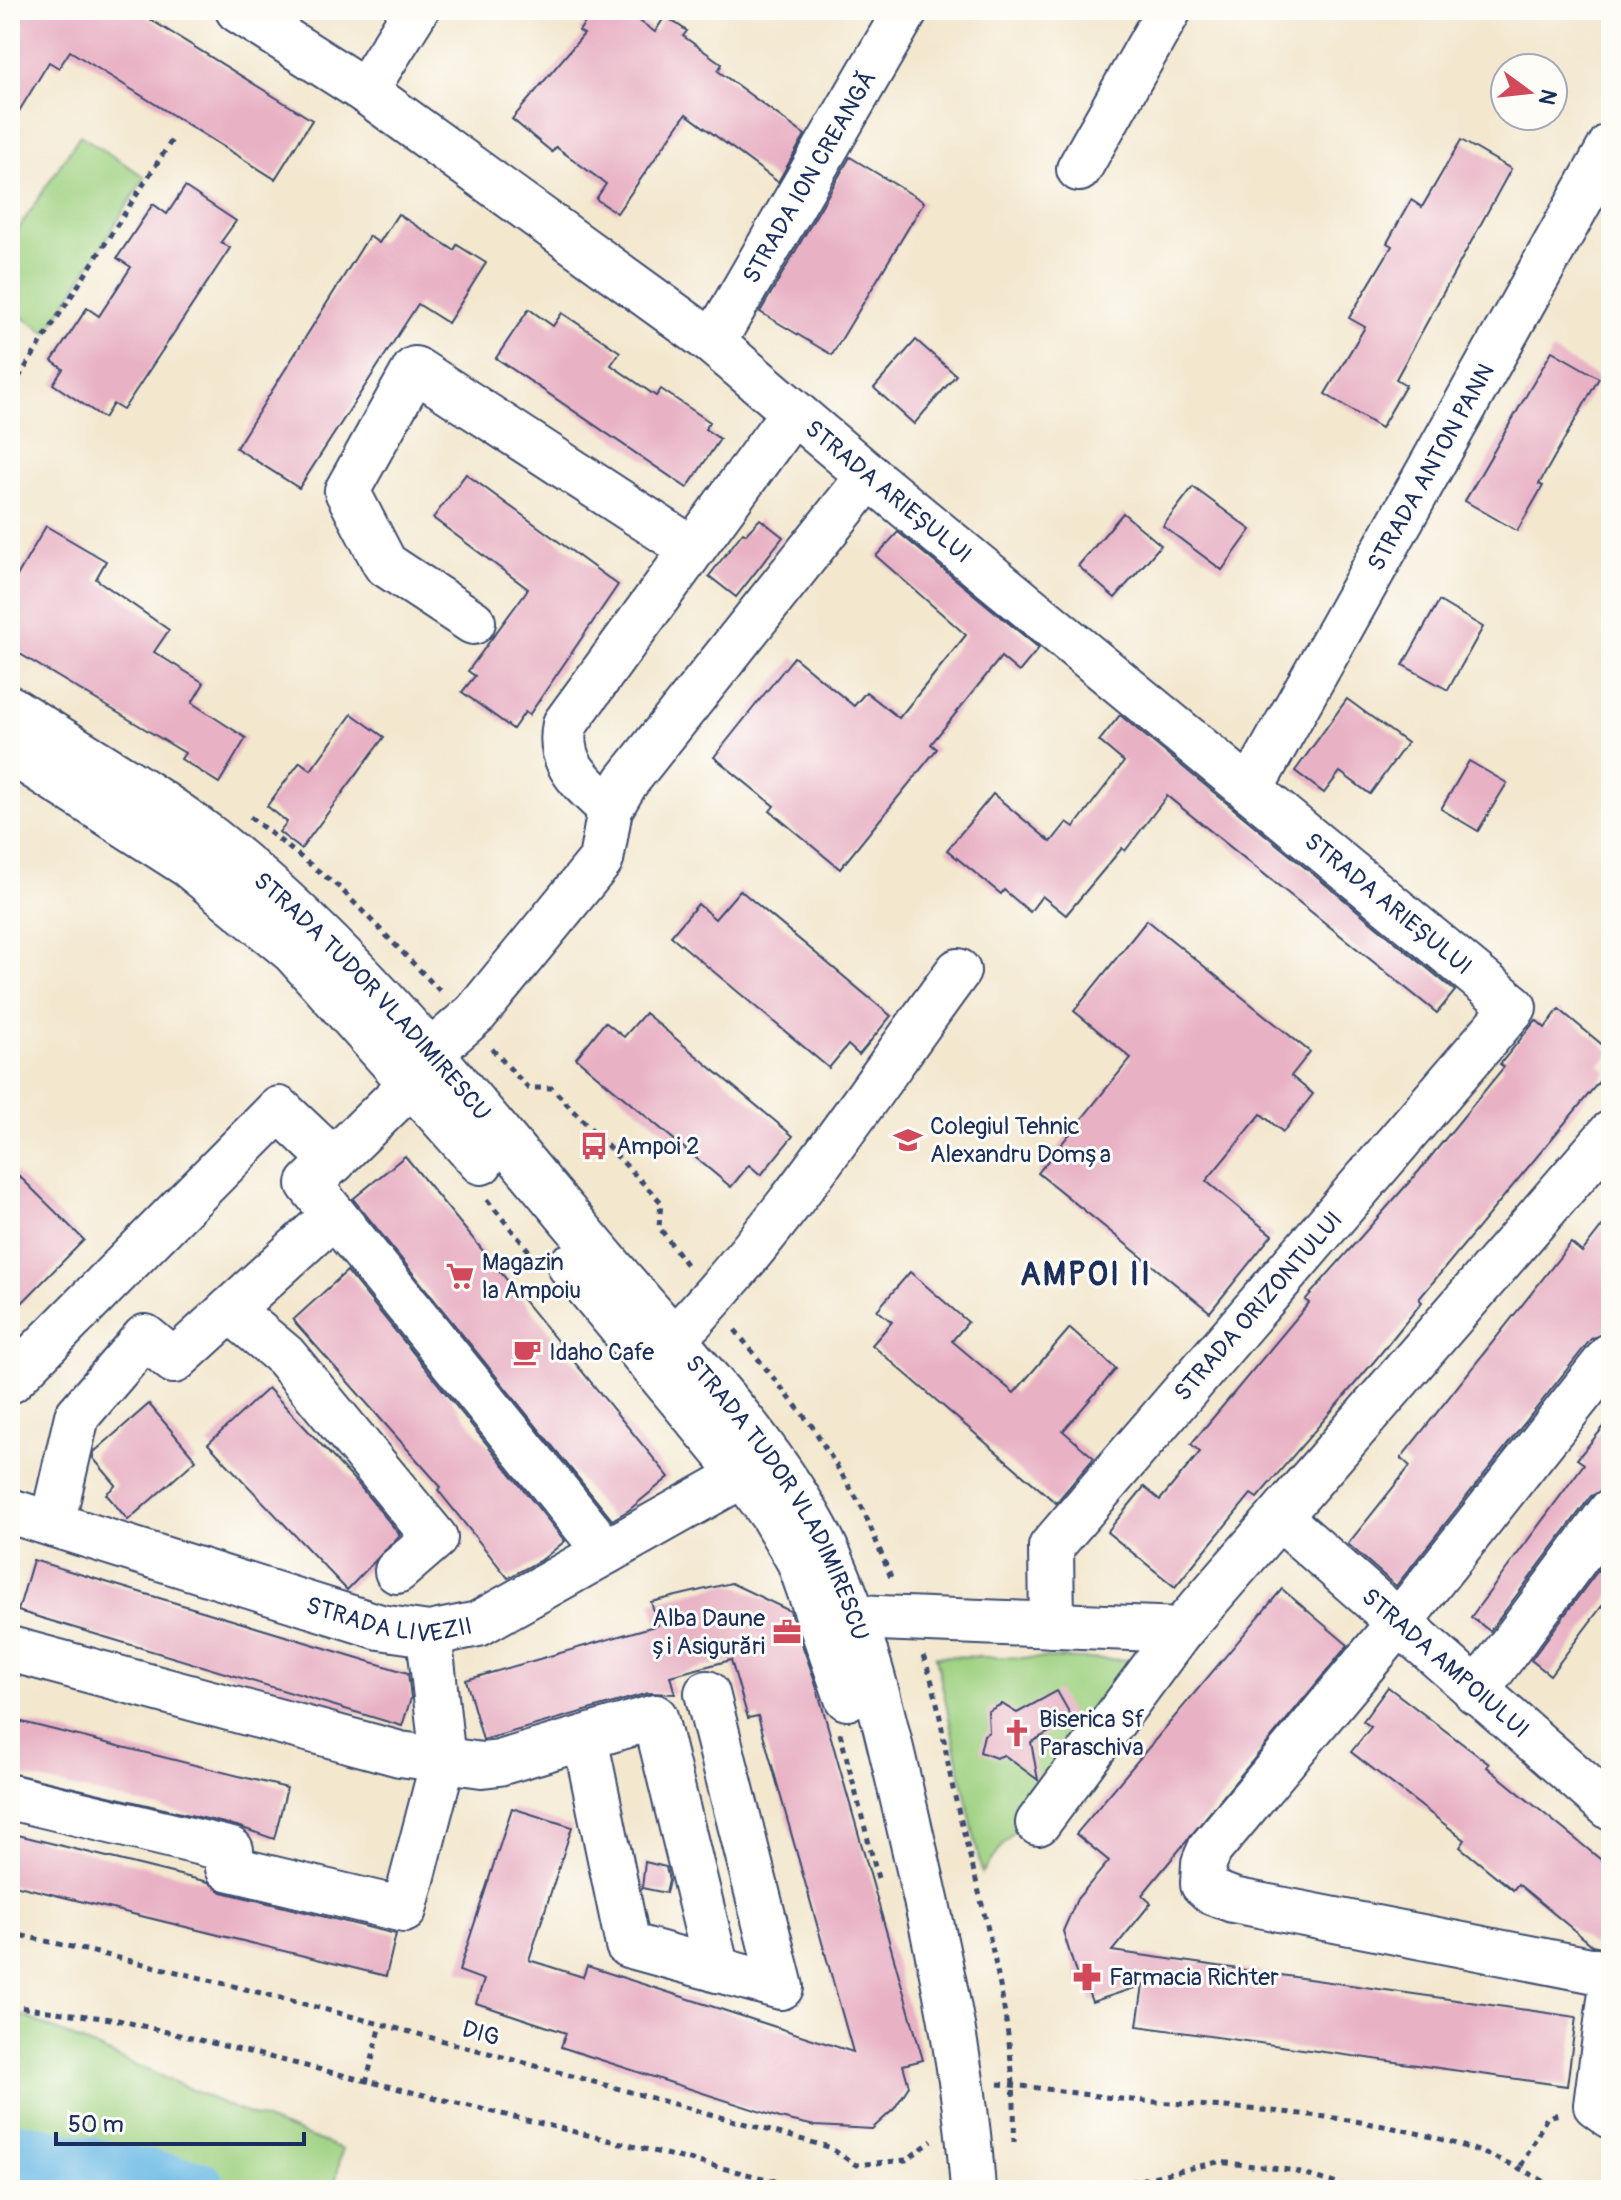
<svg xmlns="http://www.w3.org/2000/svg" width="1621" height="2200" font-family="Pangolin,sans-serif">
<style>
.green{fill:#9fd181;stroke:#5d8070;stroke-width:2}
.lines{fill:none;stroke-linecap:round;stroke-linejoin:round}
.river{stroke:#6abae5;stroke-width:60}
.building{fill:#e8b1c4}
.minor-casing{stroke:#3b4b6f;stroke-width:48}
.major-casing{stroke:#3b4b6f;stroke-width:48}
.path{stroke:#3b4b6f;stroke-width:5;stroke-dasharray:6 6;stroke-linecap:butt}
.minor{stroke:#fff;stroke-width:44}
.major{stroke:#fff;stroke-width:44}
.labels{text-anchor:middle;stroke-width:6;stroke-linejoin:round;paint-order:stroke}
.street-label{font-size:24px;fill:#1b2f5e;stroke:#fdfcf7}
.poi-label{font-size:24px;fill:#1b2f5e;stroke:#fdfcf7;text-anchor:start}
.district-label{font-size:32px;font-weight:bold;letter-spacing:2px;fill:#1b2f5e;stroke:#fdfcf7}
</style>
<rect width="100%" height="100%" fill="#fdfcf7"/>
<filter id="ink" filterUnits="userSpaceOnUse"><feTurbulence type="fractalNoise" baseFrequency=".0125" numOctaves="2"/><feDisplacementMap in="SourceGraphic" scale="16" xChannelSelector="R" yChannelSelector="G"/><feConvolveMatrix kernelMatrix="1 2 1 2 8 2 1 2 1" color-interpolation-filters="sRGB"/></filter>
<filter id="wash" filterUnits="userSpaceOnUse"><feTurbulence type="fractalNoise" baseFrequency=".006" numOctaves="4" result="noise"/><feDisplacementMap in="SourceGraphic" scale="32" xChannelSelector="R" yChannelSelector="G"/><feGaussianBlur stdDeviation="1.8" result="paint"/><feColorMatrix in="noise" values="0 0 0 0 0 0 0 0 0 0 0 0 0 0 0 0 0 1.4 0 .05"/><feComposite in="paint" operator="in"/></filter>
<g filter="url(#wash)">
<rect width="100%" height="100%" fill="#f3e7ce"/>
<g class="green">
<polygon points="80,135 145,177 47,333 10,309 10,242"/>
<polygon points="936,1656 1141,1660 982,1873"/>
<polygon points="10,2010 233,2108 342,2149 334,2190 10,2190"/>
</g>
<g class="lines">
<polyline class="river" points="10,2150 197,2190"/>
</g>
<g id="blocks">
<g class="building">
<polygon points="21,10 135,10 312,120 275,179 70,51 59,68 49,62 10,126 10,27"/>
<polygon points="594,10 624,10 655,32 665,16 687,31 683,36 722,64 718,71 805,135 778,182 686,114 617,213 596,199 606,184 556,147 552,152 512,119 584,34 579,31"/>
<polygon points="1461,140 1511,169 1396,379 1406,385 1381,428 1325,394 1365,327 1349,318 1392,246 1387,243 1411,200 1422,207"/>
<polygon points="850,157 924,202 832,355 760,312"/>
<polygon points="185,187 236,221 221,242 230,248 123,410 113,404 104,418 53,384 63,369 52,361 87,308 99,316 131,267 117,258 153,204 167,214"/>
<polygon points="398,214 454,250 457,245 486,263 448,323 418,304 299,488 236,448 369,236 379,243"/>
<polygon points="529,309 553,326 562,313 620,352 611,365 656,396 661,389 710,422 705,429 720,439 687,488 496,358"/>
<polygon points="916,340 956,375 914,424 874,388"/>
<polygon points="1552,351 1599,378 1539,484 1543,486 1517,531 1465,501"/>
<polygon points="466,474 618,585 529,715 525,712 513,729 462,692 475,676 468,671 528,589 433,518"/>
<polygon points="1193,487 1251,530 1222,570 1163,526"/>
<polygon points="1123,513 1161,545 1115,598 1078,566"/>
<polygon points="760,519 783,537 736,597 709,576 743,532 746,534"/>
<polygon points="46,526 106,561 96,579 169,630 154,652 204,683 192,703 246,738 219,783 181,759 185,753 10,648 10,588"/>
<polygon points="898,532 1039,648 1019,672 1001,657 931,744 937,749 840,869 770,811 774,806 714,757 794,657 854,706 866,692 899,718 966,635 876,556"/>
<polygon points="1439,601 1483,627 1448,690 1403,665"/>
<polygon points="1347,699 1407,743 1370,794 1340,772 1324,793 1295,771"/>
<polygon points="352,714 384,737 301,849 279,832 287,822 267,806 300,762 311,770"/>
<polygon points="1120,715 1455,991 1437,1013 1167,796 1125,851 1122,848 1066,915 1042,896 1030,912 1004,890 1001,894 947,850 993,794 1051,842 1067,822 1074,827 1124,762 1099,741"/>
<polygon points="1469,761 1507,783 1478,831 1441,809"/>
<polygon points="740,890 891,1016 859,1055 848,1045 829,1068 671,936 698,904 715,919"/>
<polygon points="1147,920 1310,1052 1291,1076 1313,1094 1283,1132 1261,1114 1206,1181 1272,1235 1210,1312 1038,1173 1131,1058 1074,1011"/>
<polygon points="1559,1009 1611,1052 1600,1065 1607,1072 1419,1299 1422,1302 1377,1358 1257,1498 1251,1494 1175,1587 1107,1532 1144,1487 1160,1500 1200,1452 1191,1444 1309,1303 1305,1300 1419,1171 1504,1067 1500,1064 1536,1020 1545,1028"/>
<polygon points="645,1013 793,1136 761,1175 749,1165 731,1187 576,1058 605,1022 624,1037"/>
<polygon points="405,1156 669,1477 629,1510 612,1520 353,1199"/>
<polygon points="10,1167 84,1240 10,1315"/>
<polygon points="1611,1215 1611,1330 1591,1339 1396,1586 1348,1544 1410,1466 1401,1458 1571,1243 1582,1252"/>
<polygon points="347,1271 565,1541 543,1559 508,1578 438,1490 441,1487 293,1320"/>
<polygon points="910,1272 968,1322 952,1341 1014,1393 1070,1328 1116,1369 1063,1431 1094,1458 1056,1503 872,1345 892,1322 877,1310"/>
<polygon points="268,1388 358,1484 400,1535 347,1590 208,1444"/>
<polygon points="149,1404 196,1460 128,1520 106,1494 116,1485 93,1458 94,1452"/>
<polygon points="1611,1418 1611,1486 1591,1496 1490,1631 1471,1617 1584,1464 1577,1459"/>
<polygon points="1611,1553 1611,1594 1550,1675 1531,1660"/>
<polygon points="33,1560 408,1673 411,1698 402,1726 18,1611"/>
<polygon points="731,1583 790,1611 814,1678 923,2060 903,2065 909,2086 894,2109 872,2129 815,2126 780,2118 561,2047 566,2033 476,2003 484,1980 459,1971 512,1808 572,1827 529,1960 583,1977 587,1966 853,2052 758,1716 748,1718 731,1660 670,1676 675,1694 648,1693 483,1740 466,1680 658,1625 651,1602"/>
<polygon points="1282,1589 1348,1645 1142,1895 1151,1903 1112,1951 1576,2017 1567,2086 1137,2026 1143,1985 1092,2002 1086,1986 1080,1986 1063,1931 1077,1899 1109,1861 1076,1834"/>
<polygon points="1388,1687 1489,1764 1487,1767 1611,1868 1611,1949 1592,1945 1518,1884 1513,1890 1460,1847 1465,1840 1351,1752 1371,1727 1363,1721"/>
<polygon points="1057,1691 1073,1719 1031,1742 1038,1780 1004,1755 996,1758 980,1752 984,1735 989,1732 988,1711 1002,1704 1017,1713"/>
<polygon points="10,1719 287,1788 274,1839 237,1826 10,1773"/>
<polygon points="10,1833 208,1882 222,1892 396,1934 386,1976 10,1884"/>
<polygon points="645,1862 666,1867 669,1881 666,1893 642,1888"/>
</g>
</g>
</g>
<g filter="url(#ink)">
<use href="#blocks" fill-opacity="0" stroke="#3b4b6f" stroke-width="2"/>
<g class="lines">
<defs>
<g id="minor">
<path id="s1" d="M238,10L365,91L713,343L869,476L1514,1007L1051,1547L1052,1625"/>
<polyline points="365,91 416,10"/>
<polyline points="1079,169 1169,10"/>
<path id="s2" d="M713,343L906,10"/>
<polyline points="473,622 385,564 347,491 415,369 692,549"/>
<path id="s3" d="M1250,790L1611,145"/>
<path d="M610,809C584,783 556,765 565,724L793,412"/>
<polyline points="429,1054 476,1013 601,860 610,809 626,782 869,476"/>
<polyline points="413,1082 309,1184 606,1552"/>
<polyline points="230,1310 285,1356 435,1538 397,1571"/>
<path d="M673,1340C781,1228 866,1096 958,971"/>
<polyline points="1611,1355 1397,1625 1210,1849 1204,1863 1203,1884 1212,1892 1233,1900 1611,1974"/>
<polyline points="10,1381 279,1109 334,1161"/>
<path id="s4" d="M10,1511L380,1627L429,1634L478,1624L743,1475"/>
<path id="s5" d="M1280,1518L1611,1808"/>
<polyline points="52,1524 77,1416 145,1337 174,1361 334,1215"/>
<polyline points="854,1617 1181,1630"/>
<polyline points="10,1649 400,1754 482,1765 499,1763 655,1717 717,1970"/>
<polyline points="1476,1692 1611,1511"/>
<polyline points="585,1738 628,1945 781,1987 707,1693"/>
<polyline points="10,1797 231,1850 228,1868 404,1910 443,1761 429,1634"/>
<polyline points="1038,1823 1181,1630 1611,1133"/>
<polyline points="1611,1992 1596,2105 1611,2116"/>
</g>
<g id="major">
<path id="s6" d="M10,708C77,751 149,791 212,839C367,961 488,1123 615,1272C685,1354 775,1447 823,1543C866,1631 887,1731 909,1826C937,1945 965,2068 973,2190"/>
<polyline points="10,751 188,865 294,952 481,1162"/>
<polyline points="570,1266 743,1475 772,1515 799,1561 847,1698"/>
</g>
</defs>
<use href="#minor" class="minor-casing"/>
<use href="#major" class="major-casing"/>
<g class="path">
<polyline points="12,388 172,140"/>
<polyline points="250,817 340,888 443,994"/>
<polyline points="492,1049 528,1088 552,1088 661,1202 659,1227 688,1267"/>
<polyline points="487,1200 534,1257"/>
<polyline points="735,1330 812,1426 863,1509 892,1580"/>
<path d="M923,1656C941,1700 943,1747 954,1793C982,1908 1018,2023 1014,2142"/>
<polyline points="840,1733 878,1878"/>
<path d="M10,1933C285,1994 557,2072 829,2147L856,2165L906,2160L932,2141"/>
<polyline points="10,2006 118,2020 812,2190"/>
<polyline points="366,2083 381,2025"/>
<path d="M998,2084C1043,2087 1087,2096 1132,2100C1271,2112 1438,2113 1558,2190"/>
<polyline points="1521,2166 1547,2117 1560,2114"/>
<polyline points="1095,2190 1218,2162 1290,2170 1358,2190"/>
</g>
<use href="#minor" class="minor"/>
<use href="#major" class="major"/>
</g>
</g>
<defs>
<symbol id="university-bare" viewBox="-9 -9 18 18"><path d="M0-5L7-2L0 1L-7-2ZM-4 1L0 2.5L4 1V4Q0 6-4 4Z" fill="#d1495b" stroke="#fdfcf7" stroke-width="2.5" paint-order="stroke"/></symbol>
<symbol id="bus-bare" viewBox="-9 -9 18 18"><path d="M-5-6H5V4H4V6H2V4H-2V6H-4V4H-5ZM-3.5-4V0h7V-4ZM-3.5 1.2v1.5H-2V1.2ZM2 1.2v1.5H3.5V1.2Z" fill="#d1495b" stroke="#fdfcf7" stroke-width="2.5" paint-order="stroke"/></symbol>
<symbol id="supermarket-bare" viewBox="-9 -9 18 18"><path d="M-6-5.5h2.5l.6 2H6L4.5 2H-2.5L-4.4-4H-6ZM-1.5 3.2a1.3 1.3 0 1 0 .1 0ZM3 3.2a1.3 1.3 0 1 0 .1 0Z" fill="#d1495b" stroke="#fdfcf7" stroke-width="2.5" paint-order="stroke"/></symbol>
<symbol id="cafe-bare" viewBox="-9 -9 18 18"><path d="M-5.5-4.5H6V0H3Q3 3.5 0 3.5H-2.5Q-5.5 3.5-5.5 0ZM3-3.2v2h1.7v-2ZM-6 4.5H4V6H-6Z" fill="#d1495b" stroke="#fdfcf7" stroke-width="2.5" paint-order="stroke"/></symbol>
<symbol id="office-bare" viewBox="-9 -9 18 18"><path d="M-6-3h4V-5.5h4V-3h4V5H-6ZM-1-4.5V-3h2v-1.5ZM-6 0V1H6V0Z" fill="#d1495b" stroke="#fdfcf7" stroke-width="2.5" paint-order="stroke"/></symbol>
<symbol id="church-bare" viewBox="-9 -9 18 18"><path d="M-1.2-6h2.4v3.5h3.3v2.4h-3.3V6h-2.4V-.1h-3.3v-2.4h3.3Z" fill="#d1495b" stroke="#fdfcf7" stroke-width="2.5" paint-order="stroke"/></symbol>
<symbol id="pharmacy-bare" viewBox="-9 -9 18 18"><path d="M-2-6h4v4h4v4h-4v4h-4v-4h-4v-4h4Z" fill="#d1495b" stroke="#fdfcf7" stroke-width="2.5" paint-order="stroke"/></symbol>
</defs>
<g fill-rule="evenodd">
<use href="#university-bare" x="888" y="1120" width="40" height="40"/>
<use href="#bus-bare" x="574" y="1126" width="40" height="40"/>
<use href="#supermarket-bare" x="440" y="1256" width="40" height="40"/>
<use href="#cafe-bare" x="507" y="1332" width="40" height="40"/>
<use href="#office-bare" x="767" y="1612" width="40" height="40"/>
<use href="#church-bare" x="997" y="1713" width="40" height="40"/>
<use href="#pharmacy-bare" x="1067" y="1957" width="40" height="40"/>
</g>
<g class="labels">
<g class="street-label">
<text dy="8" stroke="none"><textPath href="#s2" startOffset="192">STRADA ION CREANGĂ</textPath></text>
<text dy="8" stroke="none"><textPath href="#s3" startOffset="370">STRADA ANTON PANN</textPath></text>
<text dy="8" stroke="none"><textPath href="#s1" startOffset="810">STRADA ARIEȘULUI</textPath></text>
<text dy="8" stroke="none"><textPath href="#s1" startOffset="1458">STRADA ARIEȘULUI</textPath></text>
<text dy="8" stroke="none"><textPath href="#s6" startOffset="466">STRADA TUDOR VLADIMIRESCU</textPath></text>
<text transform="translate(1258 1306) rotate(-49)" y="8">STRADA ORIZONTULUI</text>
<text dy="8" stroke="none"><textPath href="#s6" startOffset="1114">STRADA TUDOR VLADIMIRESCU</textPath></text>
<text dy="8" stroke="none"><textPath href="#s4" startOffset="396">STRADA LIVEZII</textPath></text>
<text dy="8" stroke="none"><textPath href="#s5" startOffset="220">STRADA AMPOIULUI</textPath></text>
<text transform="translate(481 2033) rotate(15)" y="8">DIG</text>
</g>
<g class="poi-label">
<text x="930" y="1134">Colegiul Tehnic<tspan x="930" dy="28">Alexandru Domșa</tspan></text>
<text x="616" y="1154">Ampoi 2</text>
<text x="482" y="1270">Magazin<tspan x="482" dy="28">la Ampoiu</tspan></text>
<text x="549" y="1360">Idaho Cafe</text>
<text x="765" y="1626" text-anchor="end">Alba Daune<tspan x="765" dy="28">și Asigurări</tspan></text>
<text x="1039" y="1727">Biserica Sf<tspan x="1039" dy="28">Paraschiva</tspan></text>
<text x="1109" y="1985">Farmacia Richter</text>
</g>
<g class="district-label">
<text x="1086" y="1285">AMPOI II</text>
</g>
</g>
<rect width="1621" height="2200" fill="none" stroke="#fdfcf7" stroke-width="40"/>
<g transform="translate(1529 92) rotate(105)"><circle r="38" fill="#fdfcf7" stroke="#a3aaba" stroke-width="2"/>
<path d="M0-6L14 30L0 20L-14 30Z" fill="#d1495b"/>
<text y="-12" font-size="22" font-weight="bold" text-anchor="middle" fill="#1b2f5e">N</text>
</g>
<path d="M56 2132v12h248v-12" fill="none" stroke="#1b2f5e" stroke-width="4"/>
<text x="68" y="2132" font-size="24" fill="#1b2f5e" stroke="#fdfcf7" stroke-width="6" paint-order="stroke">50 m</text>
</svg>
